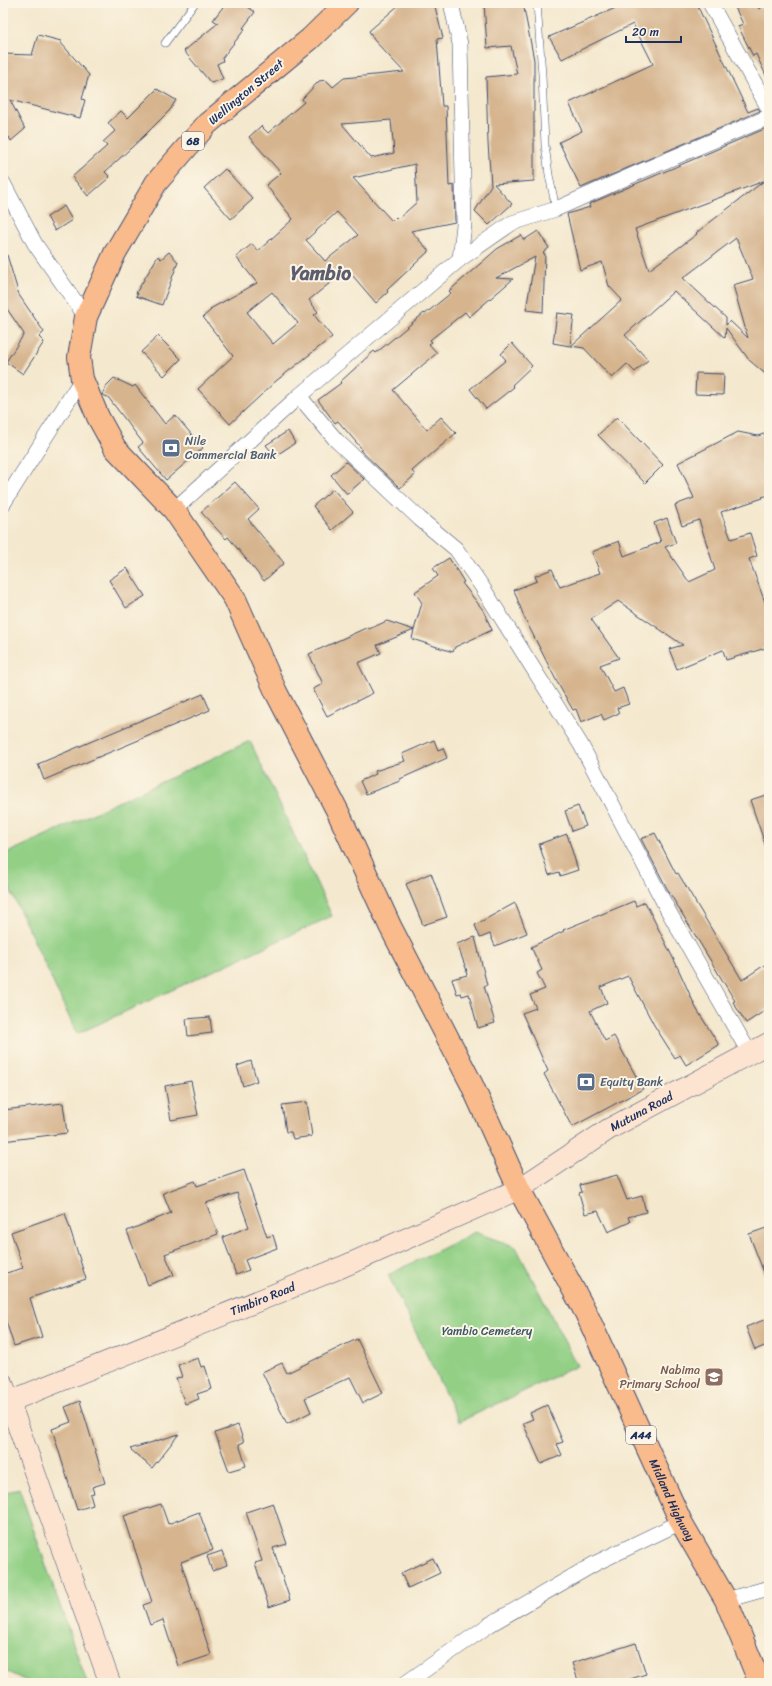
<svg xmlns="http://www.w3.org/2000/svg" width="772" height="1686" font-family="Sriracha,sans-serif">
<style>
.green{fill:#93d086;stroke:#578072}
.building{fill:#d5b48e;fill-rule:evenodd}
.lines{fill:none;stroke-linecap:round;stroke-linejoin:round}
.lane-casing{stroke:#3c4b6f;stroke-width:8}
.street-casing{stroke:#3c4b6f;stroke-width:16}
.secondary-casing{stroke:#3c4b6f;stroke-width:22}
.primary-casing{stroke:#3c4b6f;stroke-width:24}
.lane{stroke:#fff;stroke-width:7}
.street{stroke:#fff;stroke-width:15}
.secondary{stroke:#fde4d1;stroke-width:21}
.primary{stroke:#fabb8c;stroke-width:22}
.labels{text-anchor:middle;stroke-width:4;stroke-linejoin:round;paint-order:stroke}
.shield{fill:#fcf5e5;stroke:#5e6a86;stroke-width:1}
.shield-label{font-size:11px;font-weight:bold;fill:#1b2f5e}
.street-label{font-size:12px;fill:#1b2f5e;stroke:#fcf5e5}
.service-label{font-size:12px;fill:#4e5e75;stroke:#fcf5e5;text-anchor:start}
.park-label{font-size:12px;fill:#395768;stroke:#fcf5e5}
.education-label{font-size:12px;fill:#785e54;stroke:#fcf5e5;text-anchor:end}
.town-label{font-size:20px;font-weight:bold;fill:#5c5e6f;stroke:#fcf5e5}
</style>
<rect width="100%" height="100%" fill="#fcf5e5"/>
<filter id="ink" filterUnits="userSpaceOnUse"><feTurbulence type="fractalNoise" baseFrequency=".025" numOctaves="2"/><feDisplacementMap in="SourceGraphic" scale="8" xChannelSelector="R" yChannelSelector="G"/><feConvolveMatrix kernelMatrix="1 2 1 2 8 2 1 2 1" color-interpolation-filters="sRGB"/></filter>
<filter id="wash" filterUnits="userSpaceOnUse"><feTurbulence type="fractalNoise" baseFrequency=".012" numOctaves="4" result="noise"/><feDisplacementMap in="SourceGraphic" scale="16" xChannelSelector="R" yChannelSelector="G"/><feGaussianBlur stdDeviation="0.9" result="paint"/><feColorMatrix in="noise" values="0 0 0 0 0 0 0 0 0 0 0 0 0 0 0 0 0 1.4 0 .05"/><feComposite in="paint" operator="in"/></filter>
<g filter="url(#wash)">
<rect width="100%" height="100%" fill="#f4e8ce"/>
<g class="green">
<polygon points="250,741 332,916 77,1034 3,874 3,855"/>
<polygon points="475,1232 516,1247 577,1366 459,1422 388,1275"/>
<polygon points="19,1488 87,1683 31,1683 3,1670 3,1494"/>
</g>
<g id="blocks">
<g class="building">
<polygon points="226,3 242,3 255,12 243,28 245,29 222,58 223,61 217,64 223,79 211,83 184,51 218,23 213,20"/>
<path d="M406,3H434L443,38L437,39L442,106H446L449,186L454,185L455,222L411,231L429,251L387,290L388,292L376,303L347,269L309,300L318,312L314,315L332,337L276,381L230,424L198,389L233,356L203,317L211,310L210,309L257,283L236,257L252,244L258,251L293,219L266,185L281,173L249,137L261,126L268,133L304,102L302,99L319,81L326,80L333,87L344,78L404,72L374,40L369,31L400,4ZM391,120L394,153L371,158L342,124ZM415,164L417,202L398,219L396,217L392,221L353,178ZM337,212L358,235L325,261L306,240ZM272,292L298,323L273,344L247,312Z"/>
<polygon points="484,3 523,3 534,60 534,181 494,184 512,204 489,225 475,211 491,185 488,143 486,77 517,74 511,46 487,48"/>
<polygon points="627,3 696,3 748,112 758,108 760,111 581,188 559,142 582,131 569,103 653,64 633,24 562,59 549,37"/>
<polygon points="733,3 756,3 759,9 769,4 769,82 756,54 753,56 738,26 743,24"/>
<polygon points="38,35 61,41 61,43 89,75 82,99 85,100 80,118 10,100 25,129 11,141 9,137 3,139 3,54 32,55"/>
<polygon points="157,89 176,100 170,110 144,136 105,172 110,177 88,196 72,177 107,146 103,142 115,131 108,123 121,111 128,118"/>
<path d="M769,127V377L749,360L726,328L725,338L674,291L625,335L648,360L635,372L627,364L612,378L584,348L571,346L622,300L609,286L602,262L580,270L567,214L590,207L589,204ZM764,181L696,233L697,234L649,270L635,229ZM736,238L753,279L733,285L748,338L730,321L726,325V318L683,278Z"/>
<polygon points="225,169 253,199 231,219 204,188"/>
<polygon points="64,206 72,220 55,231 47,217"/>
<polygon points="538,231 549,248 543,253 545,254 543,312 526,310 535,257 496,278 513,279 469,317 465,312 430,340 432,342 429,344 437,353 393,390 427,430 441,417 456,433 412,471 415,475 400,488 360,450 362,449 338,421 335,423 318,400 341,383 340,382 374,351 376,353 424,313 425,314 451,293 449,291 497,249 521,235 524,240"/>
<polygon points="169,252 178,262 162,305 136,296 138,293 136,293 158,256 161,259"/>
<polygon points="7,255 19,295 44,332 39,337 44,342 23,374 6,362 24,334 3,303 3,256"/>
<polygon points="557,313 574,315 570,346 553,343"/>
<polygon points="158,336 181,359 164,376 141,352"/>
<polygon points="512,343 532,366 512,385 514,387 486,409 470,389 506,360 501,354"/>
<polygon points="696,373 724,374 723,395 695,394"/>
<polygon points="114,378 133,387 135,385 165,424 175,415 203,448 166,480 138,447 143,443 108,397 102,395 106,386"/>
<polygon points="617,417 663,465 645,483 598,435"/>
<polygon points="288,431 295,443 275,456 266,445"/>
<polygon points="738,432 758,436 769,432 769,495 762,497 763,498 721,512 731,539 750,533 757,556 749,559 769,613 769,647 726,660 723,650 677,669 669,649 683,645 618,601 591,619 619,658 600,665 614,692 623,688 629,704 617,708 619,713 604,720 601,714 581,722 576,709 573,710 557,682 524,617 514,590 537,581 535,576 552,569 560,587 600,573 592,552 619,541 624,556 661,542 654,523 667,518 676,543 665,547 689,582 715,570 699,520 682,526 675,505 694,498 678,463"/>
<polygon points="346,462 364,479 347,494 331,475"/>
<polygon points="235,482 259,509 248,519 284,563 264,581 228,537 226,539 201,512"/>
<polygon points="333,489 353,512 332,530 313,506"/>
<polygon points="449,558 464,582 462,583 483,610 492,630 455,647 453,652 412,639 414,630 377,645 381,653 358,663 373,693 327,716 313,689 323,684 309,654 368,627 369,629 387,621 414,630 422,603 415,592 438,576 433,568"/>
<polygon points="127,568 145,596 126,608 109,580"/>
<polygon points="203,694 210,710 44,780 38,764"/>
<polygon points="434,740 438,750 443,748 447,758 400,779 400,781 366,794 360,781 376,774 375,771 405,761 402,754"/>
<polygon points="769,794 769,846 766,847 750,800"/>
<polygon points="578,806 586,826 572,831 565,811"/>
<polygon points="655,833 676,874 678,873 742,980 769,962 769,1008 746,1023 733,1002 735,1001 669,892 641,839"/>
<polygon points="567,834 578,870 560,876 559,872 549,875 539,844"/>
<polygon points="431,873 447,917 423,925 406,884"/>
<polygon points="634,901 636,906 645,902 676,964 696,1008 719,1045 686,1065 680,1055 675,1058 654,1025 628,976 601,987 607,1003 590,1011 605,1041 614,1036 643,1089 572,1127 544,1074 548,1071 522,1013 536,1008 530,995 545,989 537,973 542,970 531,947 564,931 563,930"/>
<polygon points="515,903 527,933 495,946 490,934 480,938 475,925"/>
<polygon points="475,937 487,985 484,986 495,1023 478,1028 469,994 462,996 461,993 457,994 452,979 467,975 466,971 467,971 457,944"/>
<polygon points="210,1017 212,1033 188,1036 186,1019"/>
<polygon points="251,1061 257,1081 243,1086 237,1066"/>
<polygon points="191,1081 198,1115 171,1120 165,1086"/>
<polygon points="307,1102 312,1136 293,1139 291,1132 286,1132 282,1105"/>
<polygon points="63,1103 67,1133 3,1141 3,1110"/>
<polygon points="244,1170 267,1237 273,1235 277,1248 245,1260 249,1270 236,1275 223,1237 249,1227 237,1193 206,1203 218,1234 165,1254 174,1275 148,1285 127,1231 171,1213 163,1193 195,1181 197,1186"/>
<polygon points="617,1175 627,1200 642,1196 646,1212 628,1217 630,1222 608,1232 598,1211 585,1214 579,1193 582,1192 580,1185"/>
<polygon points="65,1213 86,1279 30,1298 42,1337 14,1346 3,1312 3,1274 23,1268 11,1232"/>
<polygon points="769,1227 769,1283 768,1283 749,1234"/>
<polygon points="769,1318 769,1344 755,1350 746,1327"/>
<polygon points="357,1339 383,1393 363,1403 350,1377 305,1398 311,1412 287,1424 262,1372 282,1363 287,1373"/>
<polygon points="198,1358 201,1367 205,1366 212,1389 197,1394 199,1399 185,1404 176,1378 182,1377 178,1365"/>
<polygon points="80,1401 105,1483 92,1487 94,1493 90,1494 93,1505 77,1510 52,1429 71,1422 65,1407"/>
<polygon points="547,1405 563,1442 557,1444 562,1455 541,1464 523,1423 533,1419 530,1413"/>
<polygon points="238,1425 244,1442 239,1444 246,1466 229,1471 215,1433"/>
<polygon points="179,1434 152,1468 130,1449"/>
<polygon points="273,1503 287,1544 273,1548 290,1600 269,1607 255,1563 262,1561 246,1512"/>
<polygon points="161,1504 168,1524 199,1512 213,1550 181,1562 211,1655 178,1666 163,1620 150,1625 143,1605 152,1602 124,1516"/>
<polygon points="222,1551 227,1565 212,1571 207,1556"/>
<polygon points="433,1558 440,1573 408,1588 401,1573"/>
<polygon points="636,1643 646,1674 618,1683 579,1683 572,1663"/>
</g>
</g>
</g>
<g filter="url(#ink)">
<use href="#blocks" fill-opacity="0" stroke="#3c4b6f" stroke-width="1"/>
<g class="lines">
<defs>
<g id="lane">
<polyline points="537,3 542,75 545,145 549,175 556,209"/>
<polyline points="165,43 195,3"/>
</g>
<g id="street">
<polyline points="451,3 460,44 464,225 460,259"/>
<polyline points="710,3 769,109"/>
<polyline points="3,183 35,244 86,317"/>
<polyline points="299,396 336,440 420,519 456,549 481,585 581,745 670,914 750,1054"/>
<polyline points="3,504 82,379"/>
<polyline points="174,510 299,396 460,259 512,223 556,209 644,170 769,117"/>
<polyline points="726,1600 769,1588"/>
<polyline points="406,1683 489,1625 596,1563 681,1522"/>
</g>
<g id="secondary">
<polyline points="3,1384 110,1683"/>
<path id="s1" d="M3,1404L342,1267L519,1189L609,1129L769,1043"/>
</g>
<g id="primary">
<path id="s2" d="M347,3L310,39L207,124L156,183L115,253L86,317L79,357L82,379L98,417L115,448L174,510L235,599L276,692L338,812L390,926L471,1083L519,1189L586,1313L681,1522L726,1600L760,1683"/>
</g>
</defs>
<use href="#lane" class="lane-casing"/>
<use href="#street" class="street-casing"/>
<use href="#secondary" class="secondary-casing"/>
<use href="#primary" class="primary-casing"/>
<use href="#lane" class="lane"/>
<use href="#street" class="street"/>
<use href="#secondary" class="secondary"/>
<use href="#primary" class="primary"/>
</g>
</g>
<defs>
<symbol id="bank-square" viewBox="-11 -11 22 22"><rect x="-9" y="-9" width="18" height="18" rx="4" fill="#5c6f8a" stroke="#fcf5e5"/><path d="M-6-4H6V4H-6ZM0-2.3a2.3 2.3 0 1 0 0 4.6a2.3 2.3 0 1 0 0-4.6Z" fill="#fff"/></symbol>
<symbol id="school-square" viewBox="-11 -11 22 22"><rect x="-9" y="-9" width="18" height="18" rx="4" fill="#8d6e63" stroke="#fcf5e5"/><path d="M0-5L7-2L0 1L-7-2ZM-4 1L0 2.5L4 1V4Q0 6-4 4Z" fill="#fff"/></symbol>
</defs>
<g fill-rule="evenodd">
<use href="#bank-square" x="160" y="437" width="22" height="22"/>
<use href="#bank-square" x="575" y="1071" width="22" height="22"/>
<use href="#school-square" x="703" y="1366" width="22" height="22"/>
</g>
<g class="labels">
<g class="shield">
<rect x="182" y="132" width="22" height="18" rx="3"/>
<rect x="626" y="1426" width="30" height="18" rx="3"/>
</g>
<g class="shield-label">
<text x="193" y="145">68</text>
<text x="641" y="1439">A44</text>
</g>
<g class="street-label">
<text transform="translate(246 92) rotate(-40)" y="4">Wellington Street</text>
<text dy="4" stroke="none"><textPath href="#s1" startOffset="704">Mutuna Road</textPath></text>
<text dy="4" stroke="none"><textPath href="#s1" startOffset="280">Timbiro Road</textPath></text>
<text dy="4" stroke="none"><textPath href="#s2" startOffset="1749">Midland Highway</textPath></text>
</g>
<g class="service-label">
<text x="185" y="445">Nile<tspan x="185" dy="14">Commercial Bank</tspan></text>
<text x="600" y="1086">Equity Bank</text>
</g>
<g class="park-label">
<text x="487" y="1335">Yambio Cemetery</text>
</g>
<g class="education-label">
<text x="700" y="1374">Nabima<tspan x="700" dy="14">Primary School</tspan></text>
</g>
<g class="town-label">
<text x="321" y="280">Yambio</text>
</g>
</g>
<rect width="772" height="1686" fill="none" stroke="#fcf5e5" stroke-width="16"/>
<path d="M626 36v6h55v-6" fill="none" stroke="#1b2f5e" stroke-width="2"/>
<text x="632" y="36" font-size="12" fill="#1b2f5e" stroke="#fcf5e5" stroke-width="3" paint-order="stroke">20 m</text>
</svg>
